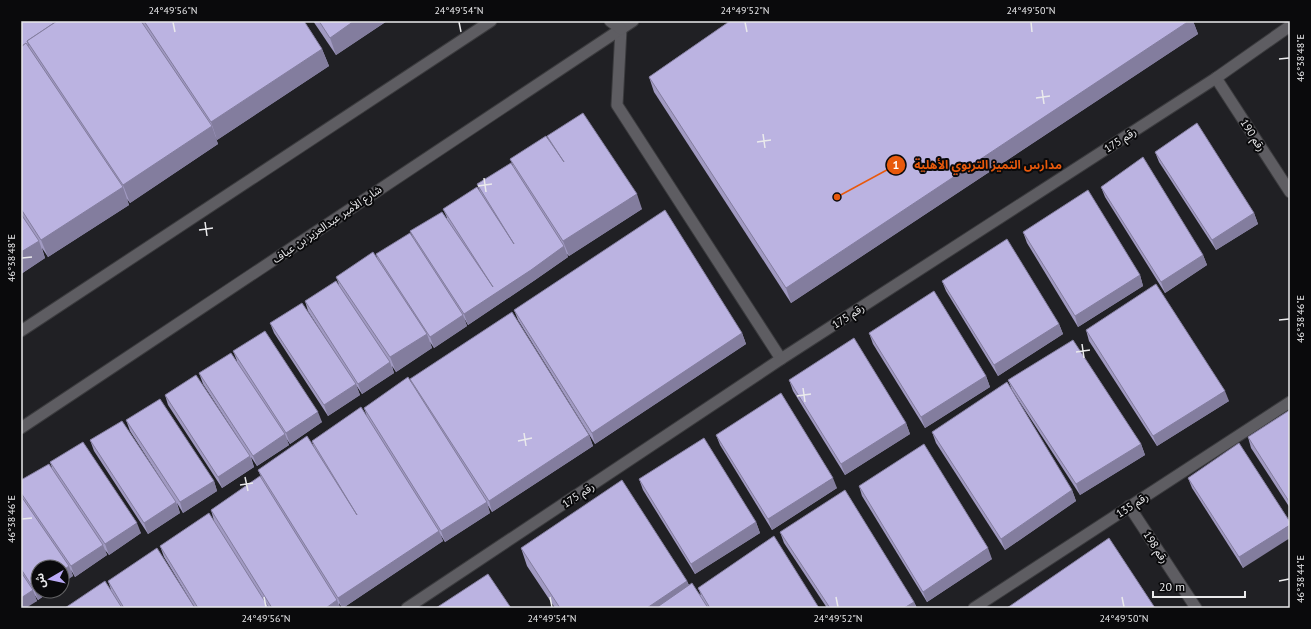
<svg xmlns="http://www.w3.org/2000/svg" width="1311" height="629" font-family="'PT Sans','Noto Sans Arabic',sans-serif">
<style>
.lines{fill:none;stroke-linecap:round;stroke-linejoin:round}
.minor-casing{stroke:#3b3b3e;stroke-width:13}
.tertiary-casing{stroke:#3b3b3e;stroke-width:13}
.minor{stroke:#5e5d62;stroke-width:11}
.tertiary{stroke:#5e5d62;stroke-width:11}
.wall{fill:#a19ac2}
.shaded-wall{fill:#837d9e}
.building{fill:#bbb3e1;stroke:#837d9e}
.ticks{fill:none;stroke:#eaeaec;stroke-width:1.5}
.labels{text-anchor:middle;stroke-width:4;stroke-linejoin:round;paint-order:stroke}
.street-label{font-size:11px;fill:#eaeaec;stroke:#0a0a0c}
.leader{fill:none;stroke:#e8590c;stroke-width:1.5}
.callout-dot{fill:#e8590c;stroke:#0a0a0c;stroke-width:1.5}
.mark-label{font-size:12px;text-anchor:middle;font-weight:bold;fill:#fff}
.callout-label{font-size:12px;text-anchor:middle;font-weight:bold;fill:#e8590c;stroke:#0a0a0c;stroke-width:4;stroke-linejoin:round;paint-order:stroke}
.neatline{fill:none;stroke:#eaeaec;stroke-width:1.5}
.ticks-label{font-size:10px;text-anchor:middle;fill:#eaeaec}
</style>
<rect width="100%" height="100%" fill="#202024"/>
<g class="lines">
<defs>
<g id="minor">
<polyline points="621,29 617,105 781,359"/>
<polyline points="1216,78 1290,192"/>
<polyline points="21,331 491,21"/>
<polyline points="21,428 633,21"/>
<polyline points="1129,506 1196,608"/>
<polyline points="407,608 781,359 1216,78 1290,26"/>
<polyline points="974,608 1290,402"/>
</g>
<polyline id="tertiary" points="610,21 621,29"/>
</defs>
<use href="#minor" class="minor-casing"/>
<use href="#tertiary" class="tertiary-casing"/>
<use href="#minor" class="minor"/>
<use href="#tertiary" class="tertiary"/>
</g>
<g class="wall">
<polygon points="21,21 304,21 322,49 329,66 217,140 215,136 218,144 130,203 127,199 129,205 48,257 42,248 45,258 21,274"/>
<polygon points="313,21 387,21 336,55"/>
<polygon points="730,21 1193,21 1198,34 791,303 654,92 649,77"/>
<polygon points="547,136 642,209 569,256 567,254 568,257 535,280 468,325 464,318 467,326 434,348 430,342 432,348 396,372 392,366 394,373 362,394 356,385 360,395 328,416 274,333 270,323 347,372 308,311 305,301 339,285 336,277 378,261 376,254 413,238 410,231 447,218 443,209 480,192 477,184 513,166 510,159 549,140"/>
<polygon points="1155,152 1254,213 1258,224 1216,250 1159,162"/>
<polygon points="1101,187 1203,255 1207,265 1165,293 1105,197"/>
<polygon points="1023,232 1140,275 1143,286 1078,327 1027,243"/>
<polygon points="942,281 1059,324 1063,334 998,376 946,291"/>
<polygon points="514,310 742,333 746,344 595,444 518,320"/>
<polygon points="1086,330 1229,401 1157,446 1089,341"/>
<polygon points="869,333 986,376 990,387 925,428 873,344"/>
<polygon points="233,351 322,422 290,444 286,438 289,445 257,466 251,457 254,467 222,488 168,405 165,395 240,441 203,384 199,373 237,361"/>
<polygon points="410,379 589,435 593,446 492,512 487,504 490,513 445,542 440,534 443,541 343,608 342,608 339,603 340,608 195,608 164,557 160,546 214,521 211,510 261,477 258,470 314,448 312,441 367,417 364,408 412,384"/>
<polygon points="789,380 906,423 910,434 845,475 793,391"/>
<polygon points="1008,380 1141,444 1145,455 1080,495 1012,390"/>
<polygon points="1290,410 1290,508 1251,448 1248,437"/>
<polygon points="126,420 214,481 217,491 183,513 177,503 180,513 148,534 94,451 90,440 166,487 130,431"/>
<polygon points="932,432 1072,490 1076,501 1005,550 936,443"/>
<polygon points="716,435 837,488 772,530 720,445"/>
<polygon points="50,462 141,533 109,555 105,550 107,555 75,577 71,570 73,576 38,591 51,591 38,600 34,594 37,601 21,608 21,480 52,468"/>
<polygon points="1188,478 1290,522 1243,568 1192,488"/>
<polygon points="639,479 756,522 760,533 695,574 643,490"/>
<polygon points="859,486 992,559 927,602 862,496"/>
<polygon points="780,532 914,602 917,608 827,608 784,543"/>
<polygon points="521,548 687,581 689,585 701,595 698,588 819,608 555,608 527,566"/>
<polygon points="108,581 195,608 65,608 111,590"/>
</g>
<g class="shaded-wall">
<polygon points="354,21 387,21 336,55 330,38"/>
<polygon points="1189,21 1193,21 1198,34 791,303 786,288"/>
<polygon points="322,49 329,66 217,140 211,122"/>
<polygon points="212,126 218,144 130,203 123,185"/>
<polygon points="123,187 129,205 48,257 41,240"/>
<polygon points="637,194 642,209 569,256 563,241"/>
<polygon points="1254,213 1258,224 1216,250 1212,240"/>
<polygon points="39,241 45,258 21,274 21,252"/>
<polygon points="564,246 568,257 535,280 468,325 464,314"/>
<polygon points="1203,255 1207,265 1165,293 1161,282"/>
<polygon points="1140,275 1143,286 1078,327 1075,316"/>
<polygon points="463,315 467,326 434,348 430,337"/>
<polygon points="1059,324 1063,334 998,376 994,365"/>
<polygon points="742,333 746,344 595,444 592,433"/>
<polygon points="427,334 432,348 396,372 390,357"/>
<polygon points="390,362 394,373 362,394 358,384"/>
<polygon points="986,376 990,387 925,428 921,417"/>
<polygon points="356,384 360,395 328,416 324,405"/>
<polygon points="1225,391 1229,401 1157,446 1153,436"/>
<polygon points="318,412 322,422 290,444 286,433"/>
<polygon points="906,423 910,434 845,475 841,464"/>
<polygon points="285,434 289,445 257,466 253,456"/>
<polygon points="589,435 593,446 492,512 489,501"/>
<polygon points="1141,444 1145,455 1080,495 1076,484"/>
<polygon points="250,456 254,467 222,488 218,477"/>
<polygon points="833,478 837,488 772,530 768,519"/>
<polygon points="214,481 217,491 183,513 180,502"/>
<polygon points="1072,490 1076,501 1005,550 1001,539"/>
<polygon points="176,502 180,513 148,534 144,523"/>
<polygon points="487,502 490,513 445,542 441,531"/>
<polygon points="756,522 760,533 695,574 691,564"/>
<polygon points="137,523 141,533 109,555 105,544"/>
<polygon points="1290,525 1290,538 1243,568 1239,557"/>
<polygon points="439,531 443,541 343,608 342,608 338,598"/>
<polygon points="103,545 107,555 75,577 71,566"/>
<polygon points="988,548 992,559 927,602 923,592"/>
<polygon points="69,566 73,576 62,584 62,571"/>
<polygon points="687,581 693,598 679,608 647,608"/>
<polygon points="38,587 38,591 51,591 38,600 34,589"/>
<polygon points="33,590 37,601 26,608 21,608 21,598"/>
<polygon points="337,600 340,608 326,608"/>
<polygon points="914,602 917,608 904,608"/>
</g>
<g class="building">
<polygon points="21,21 57,21 27,41 29,46 28,47 26,43 21,47"/>
<polygon points="57,21 141,21 212,126 123,185 27,41"/>
<polygon points="144,21 304,21 322,49 211,122"/>
<polygon points="319,21 354,21 330,38"/>
<polygon points="730,21 1189,21 786,288 649,77"/>
<polygon points="26,43 123,187 41,240 21,209 21,47"/>
<polygon points="583,113 637,194 563,241 510,159 546,136 564,162 547,136"/>
<polygon points="1197,123 1254,213 1212,240 1155,152"/>
<polygon points="1143,157 1203,255 1161,282 1101,187"/>
<polygon points="511,163 564,246 531,270 464,314 410,231 442,212 493,287 443,209 477,187 514,244 477,184"/>
<polygon points="1088,190 1140,275 1075,316 1023,232"/>
<polygon points="665,210 742,333 592,433 514,310"/>
<polygon points="21,214 39,241 21,252"/>
<polygon points="410,233 463,315 430,337 376,254"/>
<polygon points="1007,239 1059,324 994,365 942,281"/>
<polygon points="373,252 427,334 390,357 336,277"/>
<polygon points="336,281 390,362 358,384 305,301"/>
<polygon points="1156,284 1225,391 1153,436 1086,330"/>
<polygon points="934,291 986,376 921,417 869,333"/>
<polygon points="302,303 356,384 324,405 270,323"/>
<polygon points="512,312 589,435 489,501 410,379"/>
<polygon points="265,331 318,412 286,433 233,351"/>
<polygon points="854,338 906,423 841,464 789,380"/>
<polygon points="1073,340 1141,444 1076,484 1008,380"/>
<polygon points="231,353 285,434 253,456 199,373"/>
<polygon points="196,375 250,456 218,477 165,395"/>
<polygon points="408,377 487,502 441,531 364,408"/>
<polygon points="1007,382 1072,490 1001,539 932,432"/>
<polygon points="781,393 833,478 768,519 716,435"/>
<polygon points="160,399 214,481 180,502 126,420"/>
<polygon points="361,407 439,531 338,598 258,470 307,436 357,515 312,441"/>
<polygon points="1290,410 1290,503 1248,437"/>
<polygon points="122,421 176,502 144,523 90,440"/>
<polygon points="704,438 756,522 691,564 639,479"/>
<polygon points="83,442 137,523 105,544 50,462"/>
<polygon points="1239,443 1290,522 1290,525 1239,557 1188,478"/>
<polygon points="924,444 988,548 923,592 859,486"/>
<polygon points="49,464 103,545 71,566 21,493 21,480"/>
<polygon points="260,476 337,600 326,608 272,608 211,510"/>
<polygon points="622,480 687,581 647,608 560,608 521,548"/>
<polygon points="845,490 914,602 904,608 830,608 780,532"/>
<polygon points="21,496 69,566 62,571 62,567 38,567 38,587 34,589 21,569"/>
<polygon points="209,513 269,608 198,608 160,546"/>
<polygon points="774,536 819,608 710,608 698,588"/>
<polygon points="1109,538 1155,608 1007,608"/>
<polygon points="157,548 195,608 124,608 108,581"/>
<polygon points="21,572 33,590 21,598"/>
<polygon points="488,574 511,608 436,608"/>
<polygon points="105,581 122,608 65,608"/>
<polygon points="692,583 708,608 656,608"/>
</g>
<path class="ticks" d="M173,22L175,32M459,22L461,32M745,22L747,32M1031,22L1032,32M1279,59L1289,58M1042,90L1044,104M1036,98L1050,96M763,134L765,148M757,142L771,140M484,178L486,192M478,186L492,184M205,222L207,236M199,230L213,228M22,258L32,257M1279,320L1289,319M1082,344L1084,358M1076,352L1090,350M803,388L805,402M797,396L811,394M524,433L526,446M518,441L532,438M245,477L248,491M240,485L253,483M22,519L32,518M1279,581L1289,579M264,597L266,607M550,597L552,607M836,597L838,607M1122,597L1124,607"/>
<g class="labels">
<g class="street-label">
<text transform="translate(1253 135) rotate(57)" y="4">رقم 190</text>
<text transform="translate(1120 140) rotate(-33)" y="4">رقم 175</text>
<text transform="translate(327 224) rotate(-34)" y="4">شارع الأمير عبدالعزيز بن عياف</text>
<text transform="translate(848 316) rotate(-33)" y="4">رقم 175</text>
<text transform="translate(578 495) rotate(-34)" y="4">رقم 175</text>
<text transform="translate(1132 505) rotate(-33)" y="4">رقم 135</text>
<text transform="translate(1156 547) rotate(57)" y="4">رقم 198</text>
</g>
</g>
<path class="leader" d="M837 197L896 165"/>
<g class="callout-dot">
<circle cx="837" cy="197" r="4"/>
<circle cx="896" cy="165" r="10"/>
</g>
<g class="mark-label">
<text x="896" y="169">1</text>
</g>
<g class="callout-label">
<text x="988" y="169">مدارس التميز التربوي الأهلية</text>
</g>
<rect width="1311" height="629" fill="none" stroke="#0a0a0c" stroke-width="44"/>
<g transform="translate(50 579) rotate(261)"><circle r="19" fill="#0a0a0c" stroke="#646466"/>
<path d="M0-3L7 15L0 10L-7 15Z" fill="#baaaf6"/>
<text y="-6" font-size="11" font-weight="bold" text-anchor="middle" fill="#eaeaec">ش</text>
</g>
<path d="M1153 591v6h92v-6" fill="none" stroke="#eaeaec" stroke-width="2"/>
<text x="1159" y="591" font-size="12" fill="#eaeaec" stroke="#0a0a0c" stroke-width="3" paint-order="stroke">20 m</text>
<rect x="22" y="22" width="1267" height="585" class="neatline"/>
<g class="ticks-label">
<text x="173" y="14">24°49'56"N</text>
<text x="459" y="14">24°49'54"N</text>
<text x="745" y="14">24°49'52"N</text>
<text x="1031" y="14">24°49'50"N</text>
<text transform="translate(1300 58) rotate(-90)" y="4">46°38'48"E</text>
<text transform="translate(11 258) rotate(-90)" y="4">46°38'48"E</text>
<text transform="translate(1300 319) rotate(-90)" y="4">46°38'46"E</text>
<text transform="translate(11 519) rotate(-90)" y="4">46°38'46"E</text>
<text transform="translate(1300 579) rotate(-90)" y="4">46°38'44"E</text>
<text x="266" y="622">24°49'56"N</text>
<text x="552" y="622">24°49'54"N</text>
<text x="838" y="622">24°49'52"N</text>
<text x="1124" y="622">24°49'50"N</text>
</g>
</svg>
